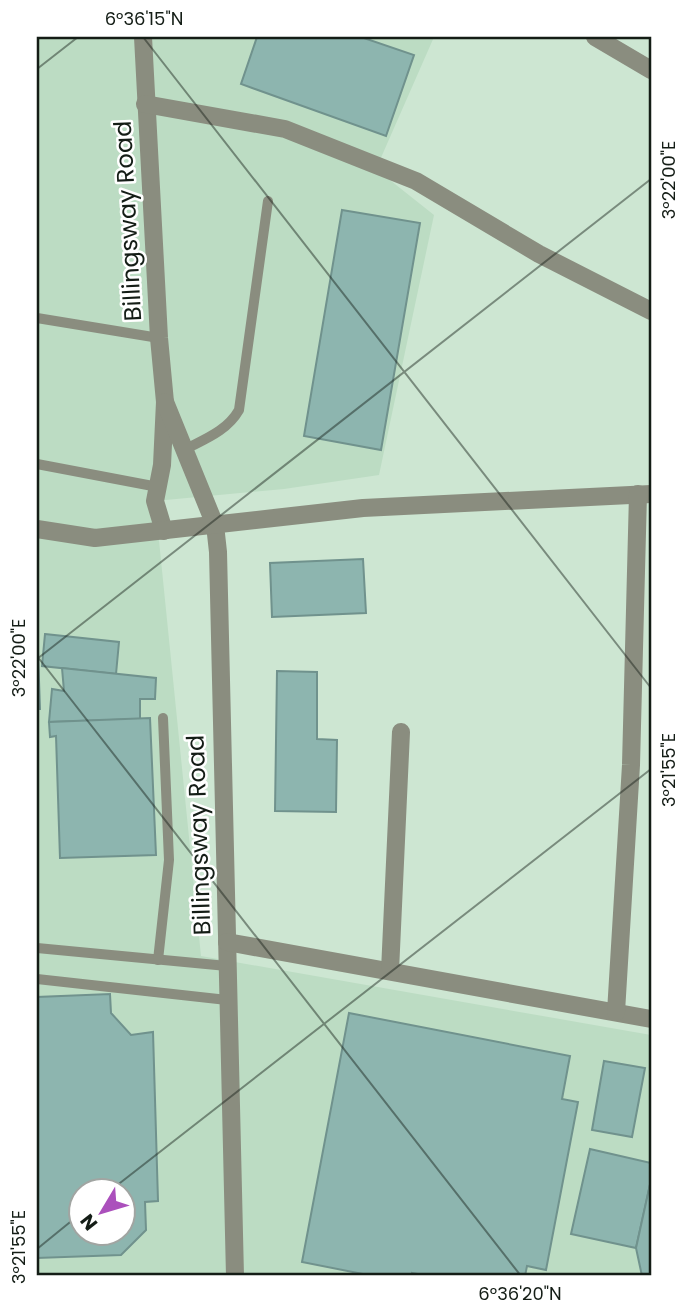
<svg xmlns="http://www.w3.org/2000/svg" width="688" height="1313" font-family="Poppins,sans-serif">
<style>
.built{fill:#bcdcc3;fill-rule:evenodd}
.building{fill:#8db5af;stroke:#70928d;stroke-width:2;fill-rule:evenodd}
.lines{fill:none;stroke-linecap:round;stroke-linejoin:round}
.service{stroke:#8a8d7f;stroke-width:10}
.minor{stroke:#8a8d7f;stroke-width:18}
.ticks{fill:none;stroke:#141d16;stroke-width:2;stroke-opacity:0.45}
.labels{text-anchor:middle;stroke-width:5;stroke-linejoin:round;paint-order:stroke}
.street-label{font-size:24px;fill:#141d16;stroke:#fff}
.neatline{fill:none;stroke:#141d16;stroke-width:2.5}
.ticks-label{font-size:18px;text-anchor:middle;fill:#141d16}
</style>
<rect width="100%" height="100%" fill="#cde6d2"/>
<path class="built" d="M37,37H434L376,169L434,215L379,475L284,489L155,501L201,956L651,1035V1276H37ZM80,1190H122V1232H80Z"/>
<g class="building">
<polygon points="257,37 361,37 414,55 386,136 241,84"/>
<polygon points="342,210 420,223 381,450 304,436"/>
<polygon points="363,559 366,613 272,617 270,563"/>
<polygon points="45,634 119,642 116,674 42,666"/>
<polygon points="37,652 38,652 40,709 37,709"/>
<polygon points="62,668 156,678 155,699 140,699 140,719 49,722 52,689 64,691"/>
<polygon points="277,671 317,672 317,739 337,740 336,812 275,811"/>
<polygon points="150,718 156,855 60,858 56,736 50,737 49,722"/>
<path d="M110,994L111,1013L131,1035L153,1032L158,1201L145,1202L146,1230L121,1255L37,1258V997ZM80,1190H122V1232H80Z"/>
<polygon points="349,1013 570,1056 562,1099 578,1102 546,1270 527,1266 525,1276 429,1276 412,1273 412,1276 373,1276 302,1262"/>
<polygon points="604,1061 645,1068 632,1137 592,1130"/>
<polygon points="590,1149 651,1163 651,1180 636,1248 571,1234"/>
<polygon points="651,1180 651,1276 642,1276 636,1248"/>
</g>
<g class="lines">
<g class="service">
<polyline points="37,318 159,338"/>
<path d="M184,450C205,439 227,431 239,410L268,201"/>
<polyline points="37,464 158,487"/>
<polyline points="37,948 227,966"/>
<polyline points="158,960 169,860 163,718"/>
<polyline points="37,979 227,1000"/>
</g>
<g class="minor">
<polyline points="143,37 159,338 165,402 162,465 155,501 164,531"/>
<polyline points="595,37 651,70"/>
<polyline points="145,104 285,129 416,181 539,254 651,311"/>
<polyline points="165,402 215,525 218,552 235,1276"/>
<polyline points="37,529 95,538 363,508 651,494"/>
<polyline points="227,942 651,1019"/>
<polyline points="390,971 401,732"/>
<polyline points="616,1012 631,765 638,494"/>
</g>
</g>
<path class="ticks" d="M143,37L651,688M37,69L78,37M37,656L521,1276M37,659L651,179M111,1190L651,769M37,1249L80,1214"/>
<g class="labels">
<g class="street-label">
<text transform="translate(128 221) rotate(-93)" y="8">Billingsway Road</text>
<text transform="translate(199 835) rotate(-92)" y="8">Billingsway Road</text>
</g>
</g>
<rect width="688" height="1313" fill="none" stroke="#ffffff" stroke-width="77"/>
<g transform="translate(102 1212) rotate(232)"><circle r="33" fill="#ffffff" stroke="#a1a5a2" stroke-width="2"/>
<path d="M0-5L12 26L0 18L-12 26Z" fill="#ab50bc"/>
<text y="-10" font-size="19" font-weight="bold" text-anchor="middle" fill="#141d16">N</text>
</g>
<rect x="38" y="38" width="612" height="1236" class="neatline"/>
<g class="ticks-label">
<text x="144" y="25">6°36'15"N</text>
<text transform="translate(669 180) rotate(-90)" y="6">3°22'00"E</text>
<text transform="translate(19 658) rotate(-90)" y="6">3°22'00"E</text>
<text transform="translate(669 770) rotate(-90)" y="6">3°21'55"E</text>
<text transform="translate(19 1247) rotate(-90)" y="6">3°21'55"E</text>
<text x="520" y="1300">6°36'20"N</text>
</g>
</svg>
